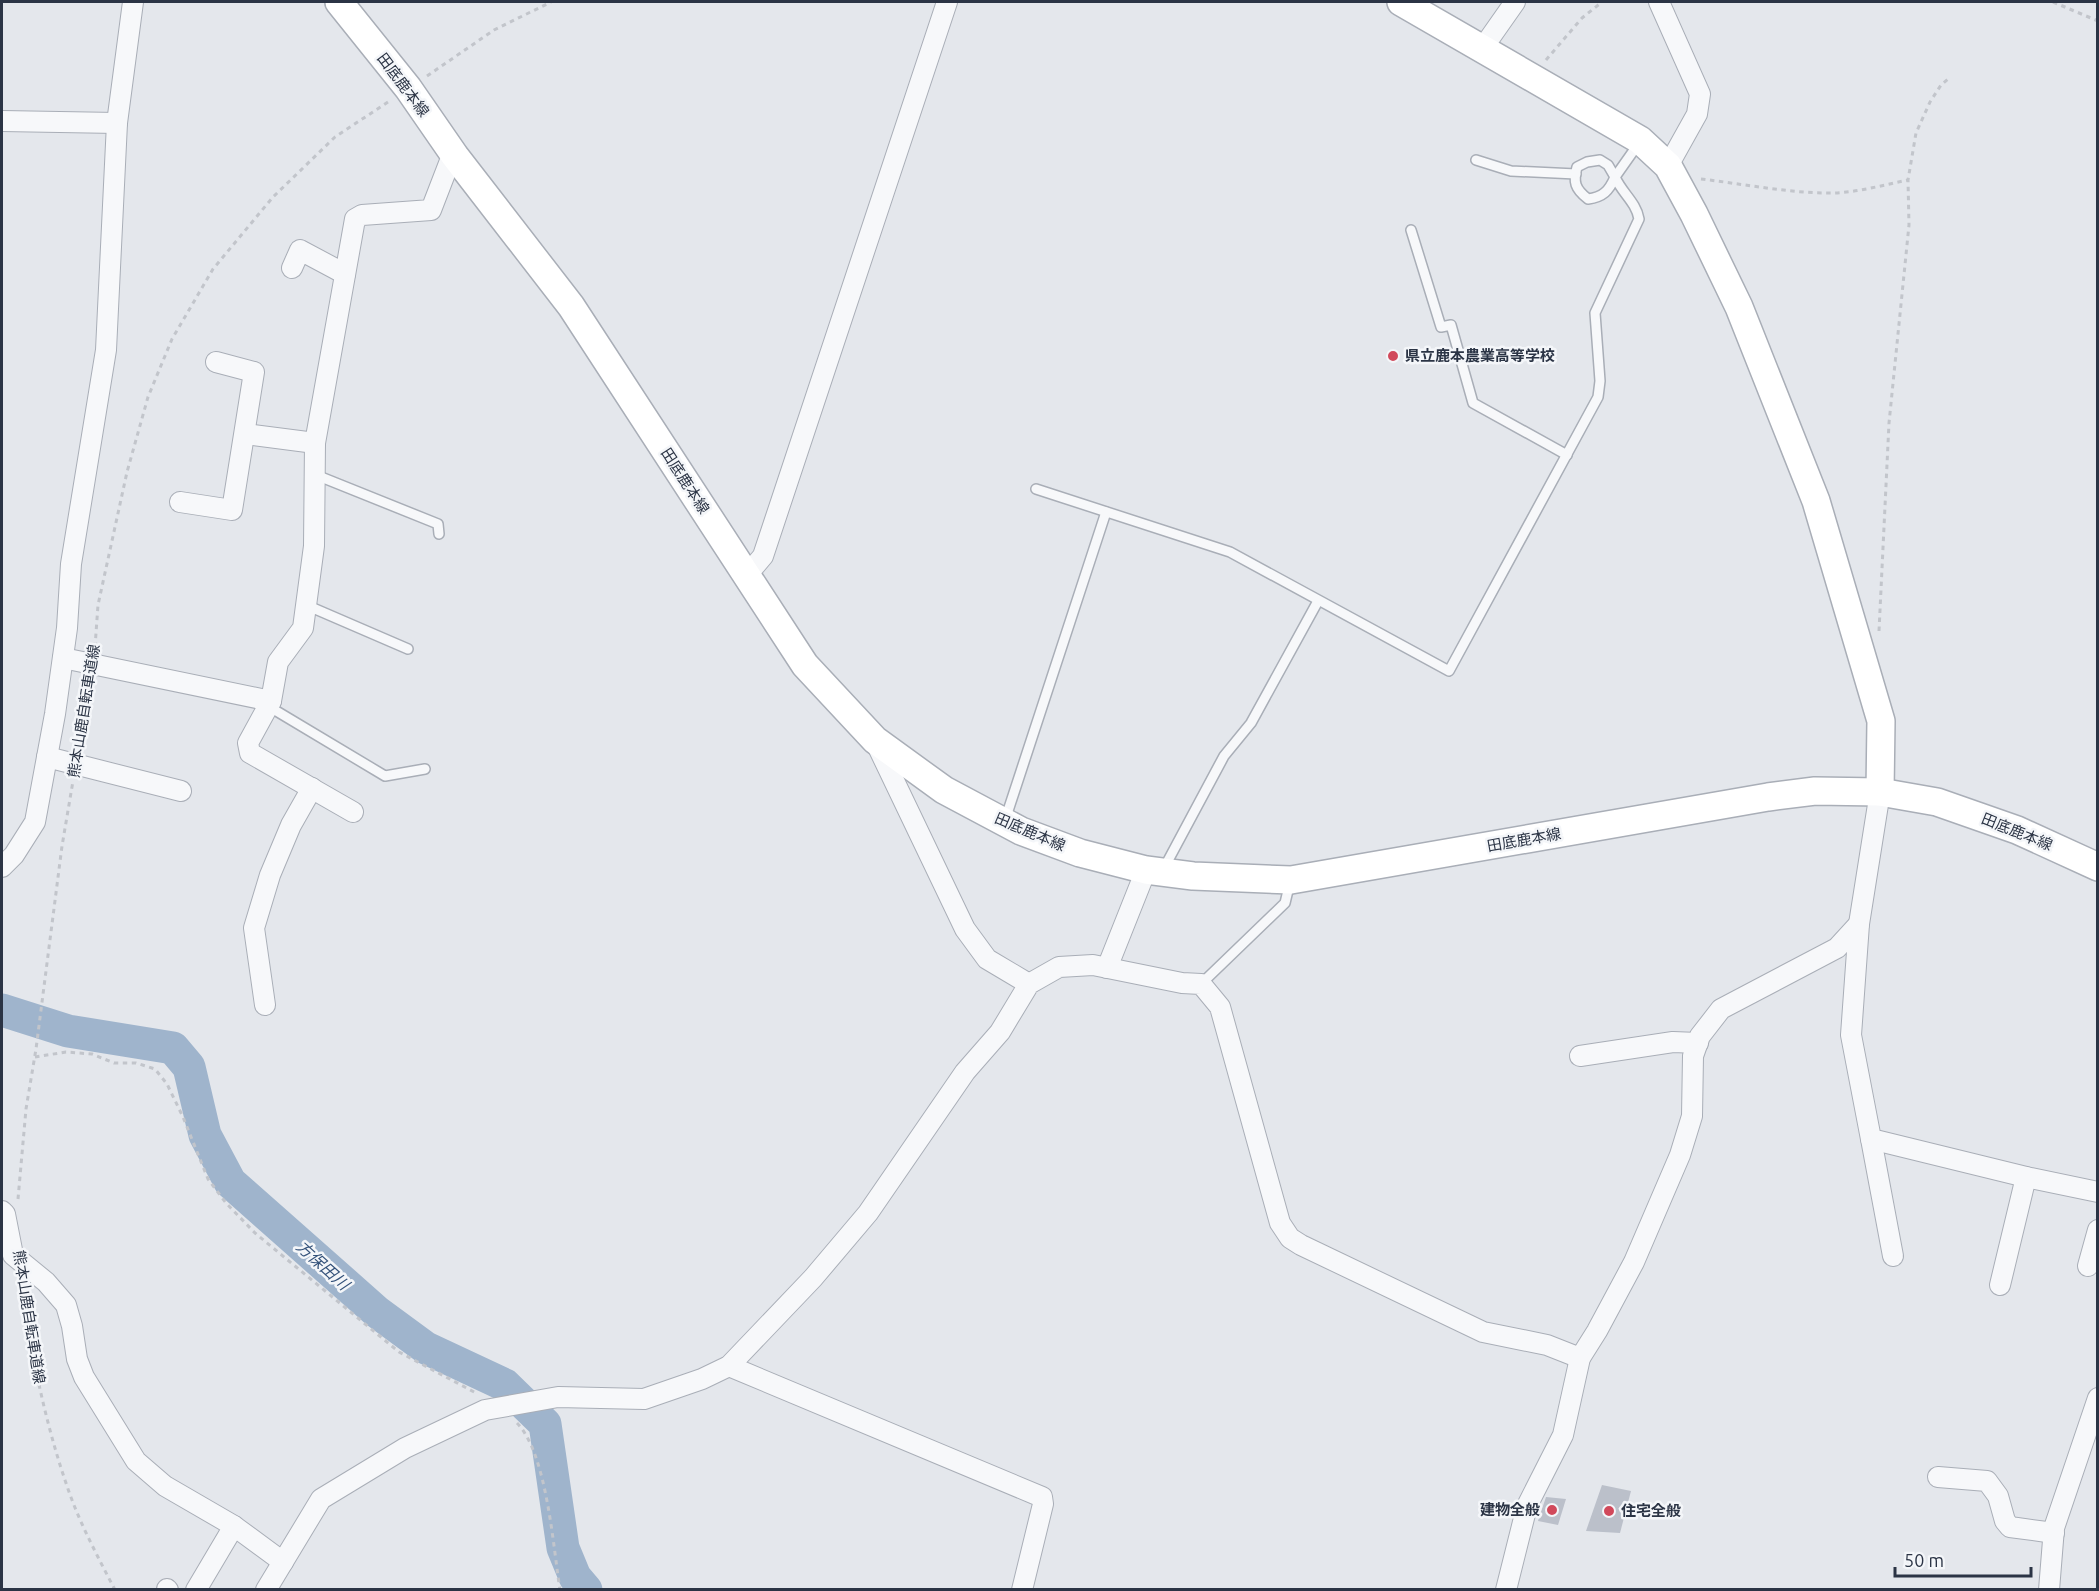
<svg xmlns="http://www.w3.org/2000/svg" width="2099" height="1591" font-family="Ubuntu,'Noto Sans JP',sans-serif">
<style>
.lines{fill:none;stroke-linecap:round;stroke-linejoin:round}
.river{stroke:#9fb4cc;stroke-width:33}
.building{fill:#bbc0ca}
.lane-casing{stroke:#a9aeb7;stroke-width:12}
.street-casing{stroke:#a9aeb7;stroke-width:22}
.secondary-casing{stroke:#a9aeb7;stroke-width:30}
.path{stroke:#c2c5cb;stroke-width:3;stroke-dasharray:4.5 4.5;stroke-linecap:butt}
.lane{stroke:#f7f8fa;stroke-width:9}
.street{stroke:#f7f8fa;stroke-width:20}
.secondary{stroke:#fff;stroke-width:27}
.poi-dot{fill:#d1495b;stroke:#f4f6f9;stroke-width:2}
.labels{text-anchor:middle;stroke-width:5;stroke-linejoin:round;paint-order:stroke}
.street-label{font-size:15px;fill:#2b3445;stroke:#f4f6f9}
.poi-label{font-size:15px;font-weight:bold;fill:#2b3445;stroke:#f4f6f9;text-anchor:start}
.water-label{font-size:16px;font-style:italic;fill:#34527a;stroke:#f4f6f9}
</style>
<rect width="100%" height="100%" fill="#e4e7ec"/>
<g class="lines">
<polyline class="river" points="2,1010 68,1031 173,1048 189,1067 205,1135 230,1182 377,1312 426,1348 505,1385 545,1424 563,1548 575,1577 586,1590"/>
</g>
<g class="building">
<polygon points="1602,1485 1631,1491 1620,1533 1586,1531"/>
<polygon points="1546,1497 1566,1499 1558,1525 1538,1521"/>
</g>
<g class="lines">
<defs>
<g id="lane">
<polyline points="1476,160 1511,171 1576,174"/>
<path d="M1600,160L1608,165L1615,177C1609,191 1603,197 1588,199C1575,189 1573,182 1577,167L1587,162Z"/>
<polyline points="1411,230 1441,327 1451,325 1473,403 1567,455"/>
<polyline points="316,475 438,524 439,534"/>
<path d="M1036,489L1230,552L1449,671L1598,397L1600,381L1595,313L1639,219C1636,202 1622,193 1615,177L1639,143"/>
<polyline points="306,605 408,649"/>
<polyline points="268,706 385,776 425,769"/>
<polyline points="1005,820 1106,512"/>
<polyline points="1163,870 1224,756 1251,723 1318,601"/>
<polyline points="1201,984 1285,903 1290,882"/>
</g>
<g id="street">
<polyline points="1659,2 1700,94 1697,114 1668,166"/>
<polyline points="1482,49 1515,2"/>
<polyline points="2,121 117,123"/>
<polyline points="292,268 300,250 345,274"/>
<polyline points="246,434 315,443"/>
<polyline points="180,502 232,510 254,372 216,362"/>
<polyline points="747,575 763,556 947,2"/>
<polyline points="63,658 271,701"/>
<polyline points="875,741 965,929 987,959 1029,984"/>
<polyline points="47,757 181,791"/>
<polyline points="1880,792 1859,924 1851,1035 1871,1139 2026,1177 2098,1192"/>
<polyline points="353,812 250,753 248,743 271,701 278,662 303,628 314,546 315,443 355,219 362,215 431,210 453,153"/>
<polyline points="2,867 14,855 35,822 55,714 67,628 71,564 106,350 117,123 133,2"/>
<polyline points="1107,968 1146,870"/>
<polyline points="265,1005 254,928 270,875 291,825 312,788"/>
<polyline points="1580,1056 1673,1042 1698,1043"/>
<polyline points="1871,1139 1893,1256"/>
<polyline points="2,1211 5,1214 13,1255 46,1282 66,1305 72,1326 77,1359 84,1377 136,1461 165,1486 234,1526 283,1562"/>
<polyline points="2088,1266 2098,1230"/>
<polyline points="2000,1285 2026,1177"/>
<polyline points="729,1366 1042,1497 1043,1504 1022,1590"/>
<polyline points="1938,1477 1987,1481 1998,1496 2005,1521 2010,1527 2054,1533"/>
<polyline points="167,1589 168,1590"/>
<polyline points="196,1590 234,1526"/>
<polyline points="266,1590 321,1499 405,1448 485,1410 558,1397 644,1399 702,1379 729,1366 813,1278 868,1213 965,1072 1000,1032 1029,984 1059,967 1093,965 1182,983 1201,984 1220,1007 1280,1223 1290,1238 1301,1245 1483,1332 1547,1345 1580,1358"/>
<polyline points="1506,1590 1527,1506 1563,1435 1580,1358 1597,1331 1634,1262 1680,1155 1692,1116 1693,1056 1700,1036 1721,1009 1837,948 1859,924"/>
<polyline points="2049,1590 2054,1528 2098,1398"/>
</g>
<g id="secondary">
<polyline points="339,2 408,88 455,156 571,306 805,665 875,740 944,790 1021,831 1080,853 1146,870 1193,876 1291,880 1768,797 1815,791 1880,792 1937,802 2017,830 2098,867"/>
<polyline points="1401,2 1640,140 1668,166 1694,214 1739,307 1816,501 1881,721 1880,792"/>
</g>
</defs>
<use href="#lane" class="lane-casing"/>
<use href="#street" class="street-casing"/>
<use href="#secondary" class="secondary-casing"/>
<g class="path">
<polyline points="2053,2 2098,21"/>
<polyline points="1546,60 1582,18 1602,2"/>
<polyline points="427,76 494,30 551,2"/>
<path d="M1701,179C1744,184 1787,193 1830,193C1856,193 1883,185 1908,180"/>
<polyline points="1879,631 1889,423 1909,225 1908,180 1916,133 1930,102 1941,85 1948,79"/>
<polyline points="95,647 98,605 127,472 148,397 172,339 213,269 273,197 335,137 391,100"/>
<polyline points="79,748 90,683"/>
<polyline points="35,1057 66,1052 92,1054 114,1063 136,1063 155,1069 167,1084 183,1117 208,1179 226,1203 255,1233 399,1352 476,1393"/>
<polyline points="18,1199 26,1109 36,1049 62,846 73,781"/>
<path d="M21,1287C32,1356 45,1423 68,1489C80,1524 98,1557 115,1590"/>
<path d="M517,1423C547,1454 553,1546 560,1590"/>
</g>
<use href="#lane" class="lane"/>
<use href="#street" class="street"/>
<use href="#secondary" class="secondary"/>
</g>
<g class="poi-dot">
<circle cx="1393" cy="356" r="6"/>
<circle cx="1552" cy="1510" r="6"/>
<circle cx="1609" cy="1511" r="6"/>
</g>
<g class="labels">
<g class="street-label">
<text transform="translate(403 85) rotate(53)" y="5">田底鹿本線</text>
<text transform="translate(685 481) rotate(57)" y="5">田底鹿本線</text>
<text transform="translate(84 711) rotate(-81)" y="5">熊本山鹿自転車道線</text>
<text transform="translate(1030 832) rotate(23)" y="5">田底鹿本線</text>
<text transform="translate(2017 832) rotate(22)" y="5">田底鹿本線</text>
<text transform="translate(1524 840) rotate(-10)" y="5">田底鹿本線</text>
<text transform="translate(29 1317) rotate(81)" y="5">熊本山鹿自転車道線</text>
</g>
<g class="poi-label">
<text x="1405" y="361">県立鹿本農業高等学校</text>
<text x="1540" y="1515" text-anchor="end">建物全般</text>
<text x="1621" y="1516">住宅全般</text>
</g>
<g class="water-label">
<text transform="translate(323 1265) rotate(42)" y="6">方保田川</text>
</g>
</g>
<rect width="2099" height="1591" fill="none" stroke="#2b3445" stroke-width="6"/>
<path d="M1895 1567v9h136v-9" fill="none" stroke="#2b3445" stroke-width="3"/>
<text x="1904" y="1567" font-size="18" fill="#2b3445" stroke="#f4f6f9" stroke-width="4.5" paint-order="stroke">50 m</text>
</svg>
